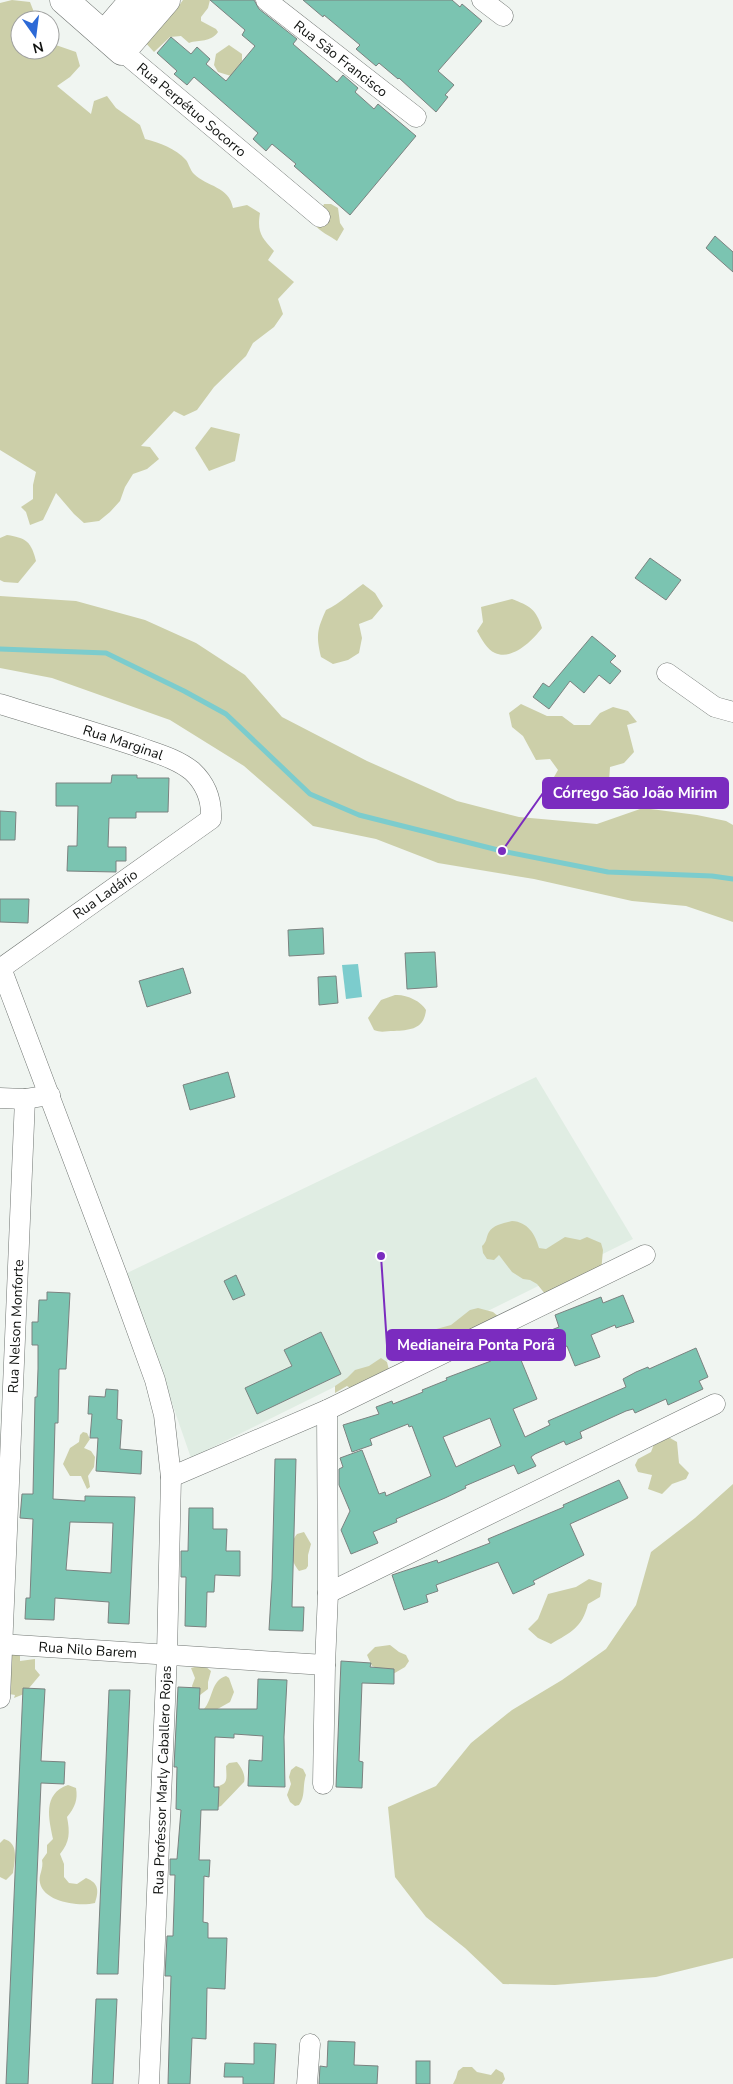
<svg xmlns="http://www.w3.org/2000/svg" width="733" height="2084" font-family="'Nunito Sans',sans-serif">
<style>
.built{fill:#e0ede3}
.green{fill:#cccfa9}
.water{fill:#7ccccd}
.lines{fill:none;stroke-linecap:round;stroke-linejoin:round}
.stream{stroke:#7ccccd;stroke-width:5}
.building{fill:#7bc4b1;stroke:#7b8280;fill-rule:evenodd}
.street-casing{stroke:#707572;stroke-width:21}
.secondary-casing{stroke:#707572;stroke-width:29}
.street{stroke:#fff;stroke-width:20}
.secondary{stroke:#fff;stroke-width:28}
.labels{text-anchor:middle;stroke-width:4;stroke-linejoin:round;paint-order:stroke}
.street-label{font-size:14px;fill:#0f110f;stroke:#fff}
.leader{fill:none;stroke:#7b2cbf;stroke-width:2}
.callout-dot{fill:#7b2cbf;stroke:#fff;stroke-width:2}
.callout{fill:#7b2cbf;stroke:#7b2cbf;stroke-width:2}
.callout-label{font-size:15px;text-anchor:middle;font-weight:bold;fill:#fff}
</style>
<rect width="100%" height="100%" fill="#f0f5f1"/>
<polygon class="built" points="536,1077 633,1239 191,1458 127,1273"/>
<g class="green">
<path d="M12,0L30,2L37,20H20V50H50V43L76,52L80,66L70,77L57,86L91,114L94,101L107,96L116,108L140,125L145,139C160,143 175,148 186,160C189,164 190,170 194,174C207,187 229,186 233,208L247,205L260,213C257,232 261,237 274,251L268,260L294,282L278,299L283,314L274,327L253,343L246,356L214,387L197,410L184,416L174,411L141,446L150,447L159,459L147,469L133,474L125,487L120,501L110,512L99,521L84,523L74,514L56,493L43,520L30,525L26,512L21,507L33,499V485L36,472L0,450V3Z"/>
<path d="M183,0H210L208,8L201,17V21L216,29L218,32C210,43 200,39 189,43L181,36L170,37L154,52L144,41L163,21L175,11Z"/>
<polygon points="229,45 242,54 242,61 231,76 218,72 214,65 216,54"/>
<path d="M324,204H331L338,208L340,223L344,229L337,241C329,235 320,232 315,225Z"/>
<polygon points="211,427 240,434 235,461 209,471 195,448"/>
<path d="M7,535C27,538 31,542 36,561L18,583L4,582L0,580V538Z"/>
<path d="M363,584L375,593L383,606L372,619L359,624L362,638L359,653L348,660L333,664L321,657C316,635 317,630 326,610C341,603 350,593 363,584Z"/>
<polygon points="0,596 76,601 145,620 196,643 245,675 282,717 367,761 457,801 519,817 597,824 643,808 697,815 726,821 733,825 733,922 686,906 632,901 534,879 438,863 376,839 313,826 244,766 170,720 52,678 0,668"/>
<path d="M512,599C530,606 536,609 542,628C533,640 512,661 495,653C487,650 481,638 477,631L483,622L481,607Z"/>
<polygon points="521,704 547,716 562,716 574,725 590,725 600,713 613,707 628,711 637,722 627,725 634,752 624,763 610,767 609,781 590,802 563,808 554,798 550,784 558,770 550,759 536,760 523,736 512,727 509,713"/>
<path d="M395,995C406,994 421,1001 426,1010C424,1029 411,1030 394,1031C386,1031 381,1033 374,1030L368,1018L381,1000Z"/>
<path d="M512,1221C528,1222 535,1234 539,1248L546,1249L565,1237L580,1240L587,1237L601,1243L603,1250L601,1272L546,1295L537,1284L530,1280L523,1279L512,1272L499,1255L494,1260L487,1259L483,1253L482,1246C487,1242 486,1237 489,1232C493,1225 504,1223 512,1221Z"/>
<polygon points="478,1308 493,1312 499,1317 418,1359 414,1353 413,1346 429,1331 451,1325 470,1310"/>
<polygon points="381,1358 387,1362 389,1370 353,1390 347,1386 335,1393 335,1386 347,1378 355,1370 369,1366"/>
<polygon points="83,1432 87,1433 90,1439 84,1448 91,1451 95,1457 94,1467 88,1476 90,1487 87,1489 81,1476 70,1476 63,1464 70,1448 79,1442 80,1435"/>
<polygon points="670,1438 677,1442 679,1463 689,1473 686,1479 672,1484 662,1494 648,1489 652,1475 638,1472 635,1465 638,1459 651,1452 656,1439"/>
<polygon points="733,1484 733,1958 656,1977 555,1985 503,1984 465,1948 426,1917 395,1877 388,1807 436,1786 471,1743 512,1710 562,1680 606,1649 636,1605 651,1552 695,1518"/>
<path d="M304,1532L311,1544L308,1555V1566L306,1569L299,1571C291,1561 287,1546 297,1534Z"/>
<path d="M589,1579L602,1583L600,1597L588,1604C582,1628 571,1632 551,1644L538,1638L528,1629L538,1619L548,1594L576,1587Z"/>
<polygon points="390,1645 399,1652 406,1655 409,1661 405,1667 393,1674 372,1666 367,1655 375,1647"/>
<polygon points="20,1654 20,1661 35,1659 35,1669 40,1675 24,1694 14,1698 15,1695 9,1694 4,1655"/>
<polygon points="198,1666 205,1666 211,1671 208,1682 208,1689 200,1695 194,1693 192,1686 195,1678 191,1668"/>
<path d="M226,1676L229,1678L234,1692L230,1702L214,1711L216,1737L212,1743L204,1709C213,1699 211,1680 226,1676Z"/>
<path d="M237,1762C241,1767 246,1775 244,1782L221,1806L213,1809L208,1789C228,1784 227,1784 226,1766L229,1763Z"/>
<path d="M296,1766L303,1769L306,1775C302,1787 306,1795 299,1805L295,1806L290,1802L287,1795L291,1784L289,1777L291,1770Z"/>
<path d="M68,1785L76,1788C78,1800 75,1807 67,1817C70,1832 70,1842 60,1854L64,1864V1877L69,1883L77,1884L86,1878C99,1883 99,1891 95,1903C79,1907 44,1902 40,1883C38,1875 44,1869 42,1860L47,1853V1845L53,1839C49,1819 42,1794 68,1785Z"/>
<path d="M4,1839C19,1843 15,1860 13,1873L6,1880L0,1877V1843Z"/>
<polygon points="463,2067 472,2067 477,2072 491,2075 496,2069 503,2073 505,2079 502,2084 453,2084 456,2078 458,2071"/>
</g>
<polygon class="water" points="358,964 362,997 346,999 342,965"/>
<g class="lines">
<polyline class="stream" points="0,649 106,653 184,691 226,714 310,794 359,815 502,851 608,872 712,876 733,879"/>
</g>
<g class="building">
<polygon points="210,0 254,0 259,9 297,39 293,44 337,82 343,75 358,88 355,92 374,109 378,104 416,136 350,215 294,166 296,164 272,144 266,151 253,139 258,133 194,77 187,85 174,74 177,71 157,53 171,37 191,54 197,47 210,59 206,64 226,81 255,46 242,35 245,30"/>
<polygon points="303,0 452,0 460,7 462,4 482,21 438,71 454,85 445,95 448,97 436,112 399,78 398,79 379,63 376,66 356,49 360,45 324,15 323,17"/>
<polygon points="715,236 733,252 733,272 706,248"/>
<polygon points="650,558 681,580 666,600 635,578"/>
<polygon points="592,636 616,656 610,662 621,671 610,684 599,675 584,693 570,681 549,709 533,697 543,683 549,687"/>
<polygon points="112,775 137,775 137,778 169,778 168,812 136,812 136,818 109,818 108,847 126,847 126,861 116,861 116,872 67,871 68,846 77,846 78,806 56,806 56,783 111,783"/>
<polygon points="0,811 16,812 15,840 0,840"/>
<polygon points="0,899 29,899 28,923 0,922"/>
<polygon points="323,928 324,954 289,956 288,930"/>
<polygon points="435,952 437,987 407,989 405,953"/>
<polygon points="183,968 191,993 147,1007 139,981"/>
<polygon points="336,976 338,1003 319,1005 318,977"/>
<polygon points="228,1072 235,1097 190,1110 183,1085"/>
<polygon points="236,1275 245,1295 233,1300 224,1281"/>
<path d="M47,1292L70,1293L66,1369H59L58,1423H55L53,1499L85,1501V1496L135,1497L129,1624L108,1623L109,1602L55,1598L54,1620L25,1619L26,1598H30L33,1519L20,1518L22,1494H33L35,1397H37L38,1369V1345H32V1322H38L39,1300H47ZM70,1522L113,1523L111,1573L66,1570Z"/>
<polygon points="623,1295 634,1322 616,1328 615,1325 591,1335 600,1357 575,1366 567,1346 544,1355 536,1336 559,1327 555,1315 601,1297 603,1303"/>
<polygon points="321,1332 341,1374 257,1414 245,1388 292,1366 284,1350"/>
<path d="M516,1348L537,1399L513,1409L525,1437L550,1425L548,1421L626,1387L623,1379L636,1372L648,1367L649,1369L696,1348L708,1377L699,1381L703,1389L668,1405L666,1399L635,1413L633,1409L626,1411L580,1432L582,1438L566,1445L564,1441L535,1454L531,1457L536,1466L518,1474L514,1465L465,1486L466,1488L445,1498L396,1519L397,1522L373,1532L378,1543L351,1554L341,1530L350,1511L339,1485V1469L343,1467L340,1458L362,1450L379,1494L385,1492L386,1496L431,1476L412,1426L409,1427L408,1424L370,1439L372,1445L352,1452L343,1425L379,1414L376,1407L392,1401L393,1404L423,1392L422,1390L447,1380L446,1378L491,1361L490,1358ZM490,1418L501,1446L456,1467L443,1437Z"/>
<polygon points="106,1389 118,1390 117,1419 122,1420 120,1449 142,1451 141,1474 96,1471 98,1438 90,1438 92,1414 88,1414 89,1396 105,1397"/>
<polygon points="275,1459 296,1459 292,1607 304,1607 303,1631 269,1630 272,1579"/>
<polygon points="619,1480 628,1498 570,1524 584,1555 533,1581 535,1584 513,1594 498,1562 436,1585 438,1591 426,1595 428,1602 404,1610 392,1575 437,1560 438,1563 490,1543 488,1539 564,1507 563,1505"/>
<polygon points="189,1508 213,1508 213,1529 227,1529 226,1551 240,1551 240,1576 215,1575 214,1592 207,1592 206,1627 185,1626 186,1577 181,1577 181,1551 188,1551"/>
<polygon points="341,1661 371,1663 370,1667 394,1669 394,1684 362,1683 359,1761 363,1762 362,1788 336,1787"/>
<polygon points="258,1679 287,1680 284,1737 285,1787 248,1786 249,1760 262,1761 263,1736 234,1734 234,1738 215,1737 214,1787 219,1787 218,1810 201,1810 199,1860 210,1860 209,1877 204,1876 203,1922 208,1923 208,1938 227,1938 225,1989 207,1988 206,2039 192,2038 190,2084 168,2084 171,1976 165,1976 167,1936 173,1936 175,1875 170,1875 170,1859 177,1859 181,1810 176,1809 177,1767 174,1767 178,1687 200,1688 199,1709 257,1709"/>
<polygon points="23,1688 45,1689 41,1761 65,1762 64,1784 41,1783 28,2084 6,2084"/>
<polygon points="109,1690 130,1690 118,1974 97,1974"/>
<polygon points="96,1999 117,1999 113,2084 92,2084"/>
<polygon points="328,2041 355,2042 354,2065 378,2066 377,2084 319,2084 320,2066 327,2067"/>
<polygon points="254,2043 276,2044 274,2084 243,2084 243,2077 224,2077 225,2063 254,2064"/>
<rect x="416" y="2061" width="14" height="23"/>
</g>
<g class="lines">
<defs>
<g id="street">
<path id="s1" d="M266,0L416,117"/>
<polyline points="482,0 503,16"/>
<path id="s2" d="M122,51L320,217"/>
<polyline points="667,673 715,707 733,712"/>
<path id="s3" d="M0,704C45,718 91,731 136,746C155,753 176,758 192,771C206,784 212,800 211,819L0,969"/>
<polyline points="1,968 118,1278 155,1380 164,1415 171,1477 167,1654 149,2084"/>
<polyline points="0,1098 25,1099"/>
<polyline points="171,1477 327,1410 645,1255"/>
<polyline points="328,1593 715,1404"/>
<path id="s4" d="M0,1644L325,1665"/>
<path id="s5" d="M0,1698L25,1099L50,1095"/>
<polyline points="323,1784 325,1665 328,1593 327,1410"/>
<polyline points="307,2084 310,2044"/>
</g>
<g id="secondary">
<polyline points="64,0 122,51 166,0"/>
<polyline points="104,35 134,0"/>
</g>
</defs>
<use href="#street" class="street-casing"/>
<use href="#secondary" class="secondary-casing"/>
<use href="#street" class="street"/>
<use href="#secondary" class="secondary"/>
</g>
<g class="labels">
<g class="street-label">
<text dy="5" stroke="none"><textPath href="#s1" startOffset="95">Rua São Francisco</textPath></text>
<text dy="5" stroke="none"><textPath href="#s2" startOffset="91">Rua Perpétuo Socorro</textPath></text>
<text dy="5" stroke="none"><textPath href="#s3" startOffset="129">Rua Marginal</textPath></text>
<text transform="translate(105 894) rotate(-35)" y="5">Rua Ladário</text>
<text dy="5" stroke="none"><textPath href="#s5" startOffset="372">Rua Nelson Monforte</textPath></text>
<text dy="5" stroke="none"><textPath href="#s4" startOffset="88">Rua Nilo Barem</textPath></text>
<text transform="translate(162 1780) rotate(-88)" y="5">Rua Professor Marly Caballero Rojas</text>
</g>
</g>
<path class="leader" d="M502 851L543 793M381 1256L387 1345"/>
<g class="callout-dot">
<circle cx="502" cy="851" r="5"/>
<circle cx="381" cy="1256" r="5"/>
</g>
<g class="callout">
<rect x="543" y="778" width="185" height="30" rx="5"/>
<rect x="387" y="1330" width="178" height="30" rx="5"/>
</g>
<g class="callout-label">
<text x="635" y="798">Córrego São João Mirim</text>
<text x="476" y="1350">Medianeira Ponta Porã</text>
</g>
<g transform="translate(35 35) rotate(166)"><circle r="24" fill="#ffffff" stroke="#9fa09f"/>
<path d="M0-4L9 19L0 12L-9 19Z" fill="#2c69d6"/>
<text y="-8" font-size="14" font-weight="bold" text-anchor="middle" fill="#0f110f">N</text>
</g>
</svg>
